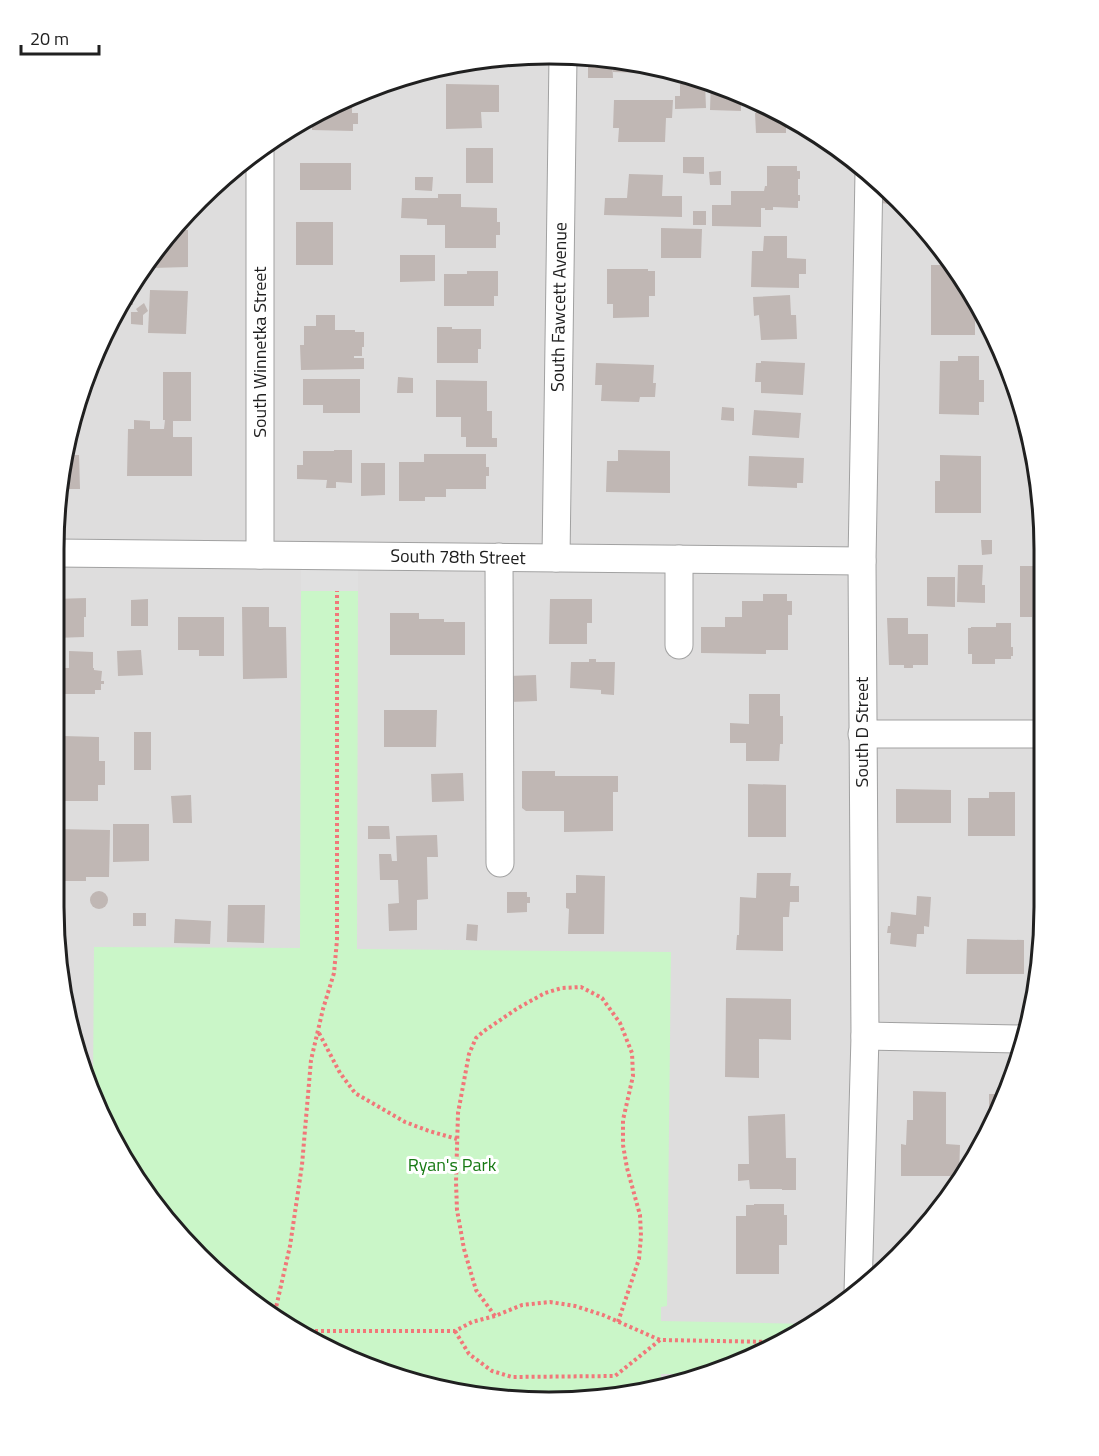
<svg xmlns="http://www.w3.org/2000/svg" width="1099" height="1456" font-family="'Titillium Web',sans-serif">
<style>
.residential{fill:#dedddd}
.park{fill:#caf6c8}
.parking{fill:#e0e0e0}
.building{fill:#c0b7b4}
.lines{fill:none;stroke-linecap:round;stroke-linejoin:round}
.minor-casing{stroke:#a1a1a1;stroke-width:29}
.path{stroke:#f17779;stroke-width:4;stroke-dasharray:3 3;stroke-linecap:butt}
.minor{stroke:#fff;stroke-width:27}
.labels{text-anchor:middle;stroke-width:6;stroke-linejoin:round;paint-order:stroke}
.street-label{font-size:18px;fill:#202020;stroke:#fff}
.park-label{font-size:18px;fill:#177913;stroke:#fff}
.rim{fill:none;stroke:#202020;stroke-width:3}
</style>
<rect width="100%" height="100%" fill="#f0ece7"/>
<polygon class="residential" points="517,55 615,58 709,80 798,121 876,177 943,248 1007,360 1041,484 1044,939 1019,1065 979,1154 922,1233 851,1300 739,1364 582,1401 452,1392 330,1351 199,1257 121,1155 71,1035 54,907 55,517 71,422 137,275 248,156 331,105 422,71"/>
<polygon class="park" points="301,591 358,591 357,949 671,952 667,1306 661,1307 661,1321 808,1324 739,1364 697,1374 661,1374 661,1383 582,1401 452,1392 330,1351 199,1257 121,1155 93,1088 94,947 300,948"/>
<rect class="parking" x="301" y="570" width="57" height="21"/>
<g class="building">
<polygon points="588,57 612,58 613,78 588,78"/>
<polygon points="614,58 673,72 673,74 613,72"/>
<polygon points="711,81 741,95 741,111 710,110"/>
<polygon points="705,83 706,108 675,109 675,96 680,96 680,84"/>
<polygon points="446,84 499,85 499,112 481,112 482,128 446,129"/>
<polygon points="352,97 352,113 358,113 358,124 353,124 353,131 312,130 312,116 331,105"/>
<polygon points="614,100 673,100 672,118 666,118 665,142 618,142 619,128 613,128"/>
<polygon points="756,102 791,118 786,118 786,133 756,133 755,113 756,113"/>
<rect x="466" y="148" width="27" height="35"/>
<polygon points="683,157 704,157 704,174 683,173"/>
<rect x="300" y="163" width="51" height="27"/>
<polygon points="767,166 797,166 797,171 800,171 800,179 798,179 798,195 800,195 800,201 798,201 798,208 773,207 773,210 765,210 765,208 761,208 761,227 712,226 712,205 731,205 731,191 764,191 765,186 767,186"/>
<polygon points="721,171 721,185 710,185 709,172"/>
<polygon points="629,174 663,175 662,196 682,196 682,217 604,215 605,198 627,198"/>
<polygon points="415,177 433,177 432,191 415,190"/>
<polygon points="881,183 890,191 889,204 881,203"/>
<polygon points="438,194 461,194 461,207 497,208 497,222 500,222 500,235 496,235 496,248 445,248 445,225 427,225 427,219 401,218 402,198 438,198"/>
<rect x="693" y="211" width="13" height="14"/>
<rect x="296" y="222" width="37" height="43"/>
<polygon points="661,228 702,229 701,258 661,258"/>
<polygon points="179,230 188,230 188,267 152,268 152,269 142,270"/>
<polygon points="764,236 787,236 787,258 806,259 806,274 799,274 799,288 751,287 752,251 763,251"/>
<polygon points="932,236 943,248 944,249 931,249"/>
<polygon points="400,255 435,255 435,281 400,282"/>
<polygon points="931,265 953,265 975,304 975,335 931,335"/>
<polygon points="607,269 648,269 648,271 655,271 655,296 649,296 649,317 613,318 613,304 607,304"/>
<polygon points="467,271 498,271 498,296 494,296 494,306 444,306 444,274 467,274"/>
<polygon points="133,284 133,305 124,305 132,287"/>
<polygon points="150,290 188,291 186,334 148,333"/>
<polygon points="790,295 791,315 796,315 797,339 761,340 759,315 754,316 753,297"/>
<polygon points="144,303 148,311 143,315 143,325 131,324 131,312 138,312 136,309"/>
<polygon points="316,315 335,315 335,330 355,330 355,332 364,332 364,347 362,347 362,356 354,356 354,358 364,358 364,369 301,370 300,345 304,345 304,326 316,326"/>
<polygon points="437,327 452,327 452,329 481,329 481,349 478,349 478,363 437,363"/>
<polygon points="958,356 979,356 979,380 984,380 984,402 979,402 979,415 939,414 940,361 958,361"/>
<polygon points="761,361 805,363 803,395 761,393 761,382 755,382 756,363 761,363"/>
<polygon points="596,363 654,365 653,383 656,383 655,397 640,397 639,402 601,401 602,385 595,385"/>
<polygon points="163,372 191,372 191,421 173,421 173,437 192,437 192,476 127,476 128,429 134,429 134,420 150,421 150,429 164,429 165,420 163,420"/>
<polygon points="398,377 413,378 413,393 397,393"/>
<polygon points="303,379 360,379 360,413 323,413 323,405 303,405"/>
<polygon points="436,380 487,381 487,411 492,411 492,438 497,438 497,447 466,447 466,437 461,437 461,417 436,417"/>
<polygon points="722,407 734,408 734,421 721,420"/>
<polygon points="754,410 801,413 799,438 752,435"/>
<polygon points="334,450 352,450 352,483 336,482 336,488 326,488 327,480 297,479 297,465 303,465 303,451 334,451"/>
<polygon points="618,450 670,451 670,493 606,492 607,461 618,461"/>
<polygon points="424,454 486,454 486,467 489,467 489,476 486,476 486,489 446,489 446,497 425,497 425,501 399,501 399,462 424,462"/>
<polygon points="65,455 79,455 80,489 60,489"/>
<polygon points="940,455 981,456 981,513 935,513 935,481 940,481"/>
<polygon points="749,456 804,458 803,483 797,483 797,488 748,486"/>
<polygon points="361,463 385,463 385,495 361,496"/>
<polygon points="981,540 992,540 992,554 982,555"/>
<polygon points="958,565 983,565 982,585 985,585 985,603 957,602"/>
<polygon points="1020,566 1041,566 1041,588 1038,588 1038,592 1036,592 1036,594 1034,594 1034,609 1041,609 1042,614 1042,670 1033,670 1032,617 1020,617"/>
<polygon points="927,577 955,577 955,607 927,606"/>
<polygon points="763,594 787,594 787,601 792,601 792,615 788,615 788,650 766,650 766,654 701,653 701,627 725,627 725,617 742,617 742,601 763,601"/>
<polygon points="86,598 86,617 84,617 84,637 55,638 55,599"/>
<polygon points="148,599 148,626 131,626 131,600"/>
<polygon points="550,599 592,599 592,623 587,623 587,644 549,644"/>
<polygon points="242,607 269,607 269,627 286,627 287,678 243,679"/>
<polygon points="390,613 419,613 419,619 444,619 444,622 465,622 465,655 390,655"/>
<polygon points="178,617 224,617 224,656 199,656 199,650 178,650"/>
<polygon points="887,618 908,618 908,634 928,634 928,665 913,665 913,668 904,668 904,665 889,665"/>
<polygon points="996,623 1011,623 1011,647 1013,647 1013,656 1011,656 1011,659 995,659 995,664 972,664 972,654 968,654 968,628 971,628 971,627 996,627"/>
<polygon points="141,650 143,675 118,676 117,651"/>
<polygon points="69,651 93,652 93,668 94,668 94,670 102,671 101,681 104,681 104,684 101,684 101,690 95,690 95,694 55,694 55,668 69,668"/>
<polygon points="589,659 596,659 596,662 615,662 614,695 601,694 601,690 570,688 571,662 589,662"/>
<polygon points="536,675 537,701 509,702 508,676"/>
<polygon points="749,694 780,694 780,716 783,716 783,744 780,744 779,761 746,761 746,743 730,743 730,723 749,724"/>
<polygon points="384,710 437,710 436,747 384,747"/>
<rect x="134" y="732" width="17" height="38"/>
<polygon points="63,736 99,737 99,761 105,761 105,785 98,785 98,801 63,801 63,775 60,775 60,762 63,762"/>
<polygon points="522,771 555,771 555,776 618,776 618,792 613,792 613,831 564,832 564,811 526,811 522,808"/>
<polygon points="463,773 464,801 432,802 431,774"/>
<polygon points="748,784 786,785 786,837 748,837"/>
<polygon points="896,789 951,790 951,823 896,823"/>
<polygon points="989,792 1015,792 1015,836 968,836 968,798 989,798"/>
<rect x="1035" y="792" width="8" height="30"/>
<polygon points="191,795 192,823 173,823 171,796"/>
<polygon points="113,824 149,824 149,861 113,862"/>
<polygon points="368,826 389,826 390,839 368,839"/>
<polygon points="54,829 110,830 109,877 86,877 86,881 65,881 65,877 54,877"/>
<polygon points="437,835 438,857 427,857 428,899 417,900 417,930 389,931 388,904 399,903 398,880 380,880 379,854 391,854 392,861 397,861 396,836"/>
<polygon points="757,873 791,873 790,886 799,886 799,902 790,902 789,917 783,917 783,951 736,950 737,935 739,935 740,897 756,898"/>
<polygon points="576,875 605,876 604,934 568,934 569,909 566,908 566,893 576,893"/>
<circle cx="99" cy="900" r="9"/>
<polygon points="507,892 527,892 527,897 530,897 530,903 527,903 527,912 507,913"/>
<polygon points="917,896 931,897 929,927 924,926 924,934 917,934 916,947 890,944 891,933 887,933 888,926 890,926 891,912 916,915"/>
<polygon points="228,905 265,905 264,943 227,942"/>
<rect x="133" y="913" width="13" height="13"/>
<polygon points="175,919 211,921 210,944 174,943"/>
<polygon points="467,924 478,925 477,941 466,940"/>
<polygon points="967,939 1024,940 1024,974 966,974"/>
<polygon points="726,998 791,999 791,1040 759,1039 759,1078 725,1077"/>
<polygon points="913,1091 946,1092 946,1144 960,1145 959,1176 901,1176 901,1144 906,1145 907,1120 913,1120"/>
<polygon points="989,1094 1006,1094 989,1132"/>
<polygon points="785,1114 786,1158 796,1158 796,1190 782,1190 782,1189 750,1189 749,1180 738,1181 738,1164 749,1164 748,1116"/>
<polygon points="754,1204 784,1204 784,1215 787,1215 787,1245 779,1245 779,1274 736,1274 736,1216 746,1216 746,1205 754,1205"/>
</g>
<g class="lines">
<defs>
<g id="minor">
<polyline points="260,149 260,555"/>
<polyline points="55,553 862,561"/>
<polyline points="499,557 500,863"/>
<polyline points="556,558 563,57"/>
<polyline points="679,559 679,645"/>
<polyline points="862,734 1042,734"/>
<polyline points="865,1036 1024,1039"/>
<polyline points="858,1293 865,1036 862,561 869,172"/>
</g>
</defs>
<use href="#minor" class="minor-casing"/>
<g class="path">
<polyline points="319,1033 340,1073 355,1093 405,1122 429,1131 457,1139"/>
<polyline points="275,1312 290,1246 302,1165 311,1060 323,1009 334,973 337,940 337,591"/>
<polyline points="495,1316 476,1290 464,1249 457,1210 456,1182 458,1113 469,1054 476,1038 484,1031 518,1008 545,993 562,988 581,987 602,998 620,1023 632,1053 633,1076 623,1120 623,1145 627,1168 640,1215 641,1236 639,1259 618,1322"/>
<polyline points="303,1331 455,1331 472,1322 495,1316 522,1305 550,1302 575,1306 603,1315 660,1340"/>
<polyline points="455,1331 469,1354 492,1371 512,1377 615,1376 660,1340 777,1342"/>
</g>
<use href="#minor" class="minor"/>
</g>
<g class="labels">
<g class="street-label">
<text transform="translate(559 307) rotate(-89)" y="6">South Fawcett Avenue</text>
<text transform="translate(260 352) rotate(-90)" y="6">South Winnetka Street</text>
<text transform="translate(458 557) rotate(1)" y="6">South 78th Street</text>
<text transform="translate(862 732) rotate(-90)" y="6">South D Street</text>
</g>
<g class="park-label">
<text x="452" y="1171">Ryan's Park</text>
</g>
</g>
<path d="M0 0H1099V1456H0ZM549 64H549A485 485 0 0 1 1034 549V907A485 485 0 0 1 549 1392H549A485 485 0 0 1 64 907V549A485 485 0 0 1 549 64Z" fill="#fff" fill-rule="evenodd"/>
<path class="rim" d="M549 64H549A485 485 0 0 1 1034 549V907A485 485 0 0 1 549 1392H549A485 485 0 0 1 64 907V549A485 485 0 0 1 549 64Z"/>
<path d="M21 45v9h78v-9" fill="none" stroke="#202020" stroke-width="3"/>
<text x="30" y="45" font-size="18" fill="#202020" stroke="#ffffff" stroke-width="4.5" paint-order="stroke">20 m</text>
</svg>
